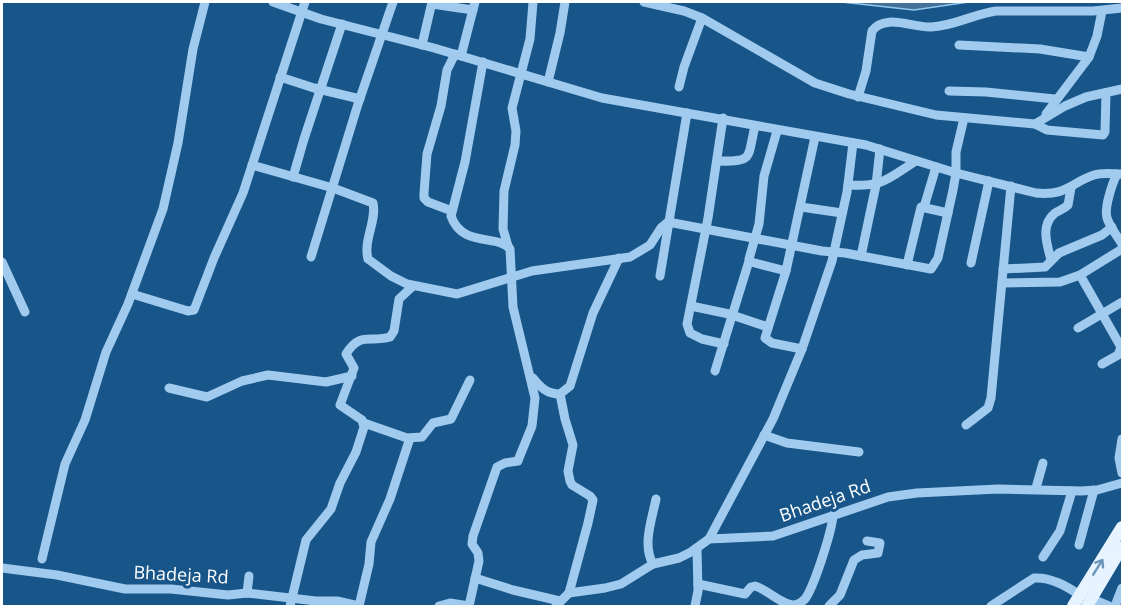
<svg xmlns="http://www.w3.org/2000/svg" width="1124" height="608" font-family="'Open Sans',sans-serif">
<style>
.water{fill:#447197;stroke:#93c7f0;stroke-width:1.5}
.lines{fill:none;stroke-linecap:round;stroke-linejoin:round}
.minor{stroke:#a0cbee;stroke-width:9}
.major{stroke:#e7f3ff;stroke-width:12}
.oneway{stroke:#6b94b8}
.labels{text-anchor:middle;stroke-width:6;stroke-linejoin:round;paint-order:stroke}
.street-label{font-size:18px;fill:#fff;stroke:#185589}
</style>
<rect width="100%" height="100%" fill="#185589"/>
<polygon class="water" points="841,2 969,2 914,10"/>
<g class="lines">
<g class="minor">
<path d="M273,2L321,19L434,48L602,98L866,145L956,173L1036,193C1067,196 1070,183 1094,175C1103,172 1113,174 1122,174"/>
<polyline points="644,2 684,11 702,18 815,83 849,94 936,115 1035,124 1065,106 1086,97 1122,89"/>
<polyline points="432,4 473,10"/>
<polyline points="422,45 432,2"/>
<polyline points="959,45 1040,49 1089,57"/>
<polyline points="461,56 475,2"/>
<polyline points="280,77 314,88 360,99"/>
<polyline points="548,82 560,33 565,2"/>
<polyline points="679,87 684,67 702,18"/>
<polyline points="949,91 986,92 1055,99"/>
<path d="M858,97L866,71L872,31C885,13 913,28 931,27C954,26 974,14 996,11H1093L1122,8"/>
<polyline points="1046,114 1089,57 1097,36 1102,11"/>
<polyline points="723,118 708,218 687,324 690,333 702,339 724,344"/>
<polyline points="1035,124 1047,130 1103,135 1105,132 1106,93"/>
<polyline points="777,131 764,176 759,224 749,259 751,262 786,271"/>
<path d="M717,161C754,162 747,159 755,126"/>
<path d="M252,165L333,188L373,203C377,221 363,240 368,259L391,276L407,284L457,294L532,271L630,257L650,245L661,228L668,222L822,251L845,253L931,269L938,258L953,190L956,173V152L964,118"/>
<path d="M1117,174C1112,184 1104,208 1107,218C1110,227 1117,236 1122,244"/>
<polyline points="293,177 304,139 342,24"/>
<path d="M848,185C884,187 887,179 916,161"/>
<polyline points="801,207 842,213"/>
<polyline points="924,207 936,167"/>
<polyline points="452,211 428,202 424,198 424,193 427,154 441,106 447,70 455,54"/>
<polyline points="508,246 503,229 504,191 515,145 516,131 512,108 530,39 533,2"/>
<polyline points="861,256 876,185 880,149"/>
<polyline points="311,257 358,104 393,2"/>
<path d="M1051,260C1047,244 1040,225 1055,213C1060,210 1064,209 1068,205L1071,188"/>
<polyline points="2,262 25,312"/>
<polyline points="971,263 989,181"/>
<polyline points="907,265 921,207 948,213"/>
<polyline points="1003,269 1045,267 1059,253 1102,235 1112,227"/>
<polyline points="1080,275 1121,347 1118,355 1102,364"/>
<polyline points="660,276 687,113"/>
<polyline points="1002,283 1060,282 1080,275 1122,249"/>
<polyline points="132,294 188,311 194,310 214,258 243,193 305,2"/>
<polyline points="691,306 729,314 768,327"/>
<polyline points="1078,328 1122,302"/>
<polyline points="802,349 772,343 765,338 786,271 815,137"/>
<polyline points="715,371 749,261"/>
<path d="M533,378C541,388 547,394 560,394L570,386L593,313L619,258"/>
<polyline points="169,388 207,397 242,381 268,375 326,382 352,376"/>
<polyline points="560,394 565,419 573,445 568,471 570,481 572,485 590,496 593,500 588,523 569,593"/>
<polyline points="364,423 407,438 422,437 433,423 451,419 470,380"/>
<polyline points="966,425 988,408 991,398 1011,186"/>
<polyline points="764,435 787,443 859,452"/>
<polyline points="1122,439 1119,458 1122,473"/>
<polyline points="1036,488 1043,463"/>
<polyline points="709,539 773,419 802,349 832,261 847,192 853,143"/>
<polyline points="1079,545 1094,490"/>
<polyline points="1043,557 1060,531 1072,491"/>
<polyline points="42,559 65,464 85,420 106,352 128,304 163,209 178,143 193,49 205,2"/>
<path d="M653,564C642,545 652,519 656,499"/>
<polyline points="2,568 57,575 125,589 171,589 228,595 247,593 316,601 337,601 359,606"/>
<polyline points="475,578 513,590 560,601"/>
<path d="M698,584L745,594L751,587L755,586C768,590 780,604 793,605C797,605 802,602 805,599C814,587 832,531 833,515"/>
<polyline points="247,593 249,576"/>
<polyline points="1092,599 1109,606"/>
<path d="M290,606L306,540L331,509L340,483L356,452L364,427L362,420L340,405L354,368L346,354C360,331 370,343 390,337L394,331L399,299L413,286"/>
<polyline points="359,606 369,564 371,542 390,499 410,438"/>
<polyline points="439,606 450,603 469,606"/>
<path d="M469,606L479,561L478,553L472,544L473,536L497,467L505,463L518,461L519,458L532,426L535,398L513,307L510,249C499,234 462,248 451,216L465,162L483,62"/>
<polyline points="556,606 569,593 605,588 621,584 653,564 679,558 691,552 709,539 773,536 888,497 917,493 998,489 1081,491 1097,490 1122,483"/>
<polyline points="695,606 698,591 697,549"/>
<polyline points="829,606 840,595 854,560 862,555 878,553 880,543 867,541"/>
<path d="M991,606L1034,578C1051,577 1066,586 1080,595"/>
<polyline points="1115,606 1122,588"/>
</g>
<g class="major">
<polyline points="1073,606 1122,527"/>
<polyline points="1087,606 1122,547"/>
</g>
</g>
<defs><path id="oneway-shaft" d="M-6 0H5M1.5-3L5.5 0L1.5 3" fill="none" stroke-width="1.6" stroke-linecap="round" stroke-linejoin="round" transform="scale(1.5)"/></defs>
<use class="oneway" href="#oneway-shaft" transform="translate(1098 567) rotate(-58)"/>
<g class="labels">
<g class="street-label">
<text transform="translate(825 501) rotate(-19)" y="6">Bhadeja Rd</text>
<text transform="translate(181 575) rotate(3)" y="6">Bhadeja Rd</text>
</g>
</g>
<rect width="1124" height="608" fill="none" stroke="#ffffff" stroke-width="6"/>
</svg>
